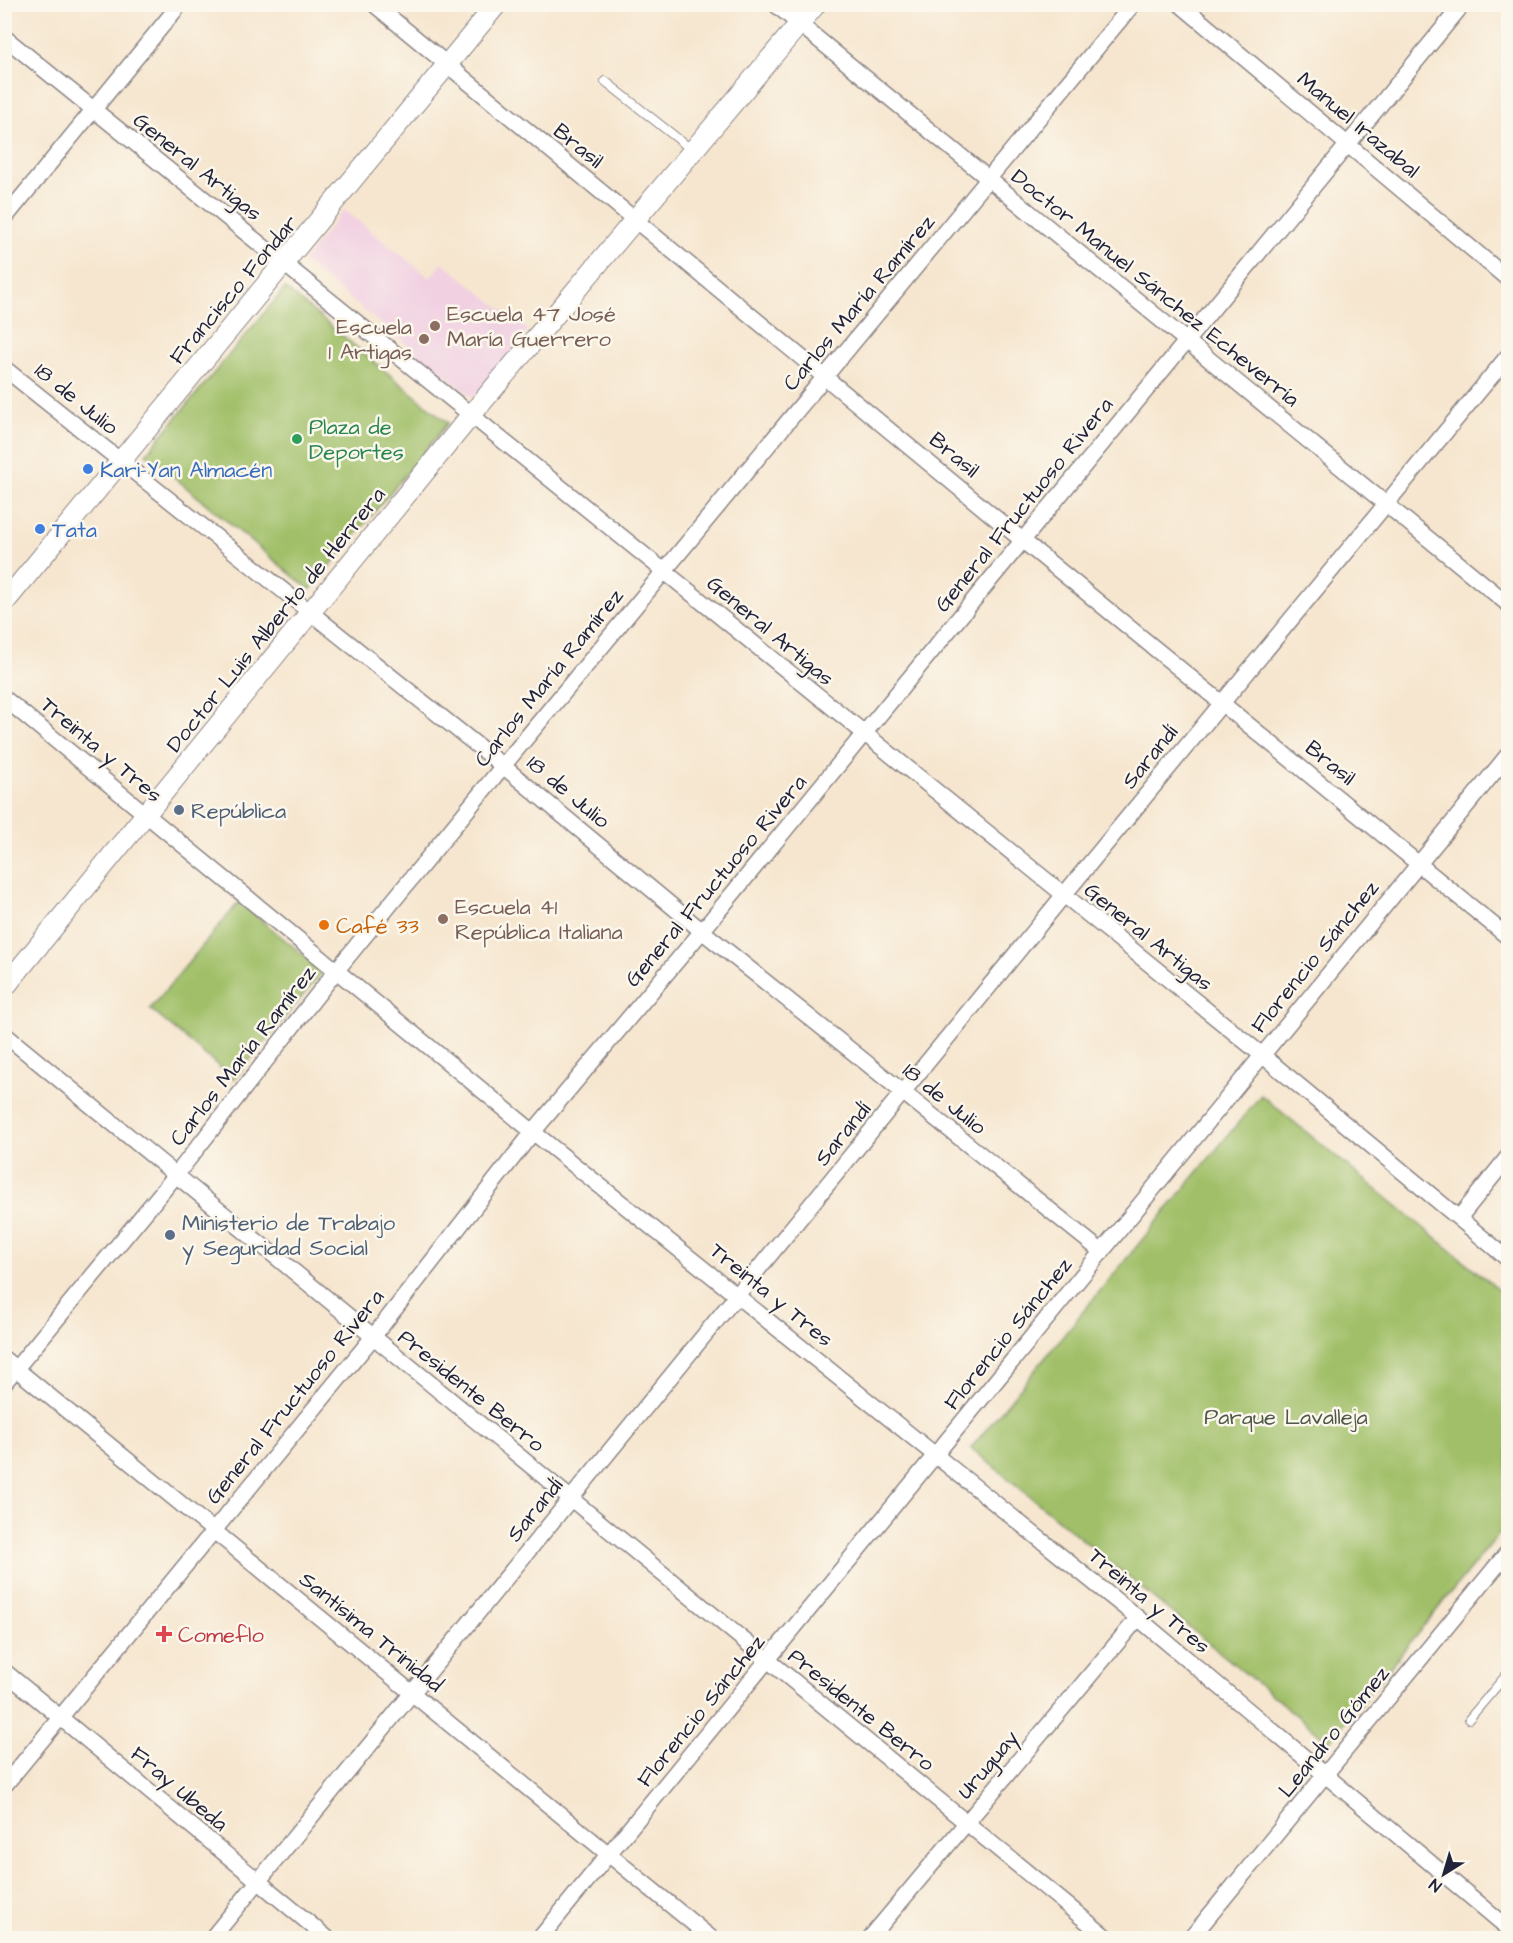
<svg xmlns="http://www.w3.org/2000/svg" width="1513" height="1943" font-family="'Architects Daughter',sans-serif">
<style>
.built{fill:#f1d0e2}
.green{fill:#a0bf67;stroke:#617051;stroke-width:1.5}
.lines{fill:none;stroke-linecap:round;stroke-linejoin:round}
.service-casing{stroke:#8c8485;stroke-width:10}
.minor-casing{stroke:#8c8485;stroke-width:18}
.tertiary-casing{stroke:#8c8485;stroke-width:22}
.service{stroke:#fff;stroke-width:8}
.minor{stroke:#fff;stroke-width:15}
.tertiary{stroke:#fff;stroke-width:20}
.education-dot{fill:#8d6e63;stroke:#fbf7ec;stroke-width:2}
.leisure-dot{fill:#2e9e5b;stroke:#fbf7ec;stroke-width:2}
.shop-dot{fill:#3f7fe0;stroke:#fbf7ec;stroke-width:2}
.service-dot{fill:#5c6f8a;stroke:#fbf7ec;stroke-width:2}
.food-dot{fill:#e8710a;stroke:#fbf7ec;stroke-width:2}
.health-dot{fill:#e0444e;stroke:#fbf7ec;stroke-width:2}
.labels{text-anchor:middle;stroke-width:5;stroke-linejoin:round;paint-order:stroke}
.street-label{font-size:22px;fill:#22223b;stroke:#fbf7ec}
.education-label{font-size:22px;fill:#785e54;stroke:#fbf7ec;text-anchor:start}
.leisure-label{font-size:22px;fill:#27864d;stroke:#fbf7ec;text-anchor:start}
.shop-label{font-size:22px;fill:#366cbe;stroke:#fbf7ec;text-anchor:start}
.service-label{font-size:22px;fill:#4e5e75;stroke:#fbf7ec;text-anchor:start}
.food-label{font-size:22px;fill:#c56008;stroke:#fbf7ec;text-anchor:start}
.park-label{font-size:22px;fill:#4e594a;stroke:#fbf7ec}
.health-label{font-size:22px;fill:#be3a42;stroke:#fbf7ec;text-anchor:start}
</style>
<rect width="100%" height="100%" fill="#fbf7ec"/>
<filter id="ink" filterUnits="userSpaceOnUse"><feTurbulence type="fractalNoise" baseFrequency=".0167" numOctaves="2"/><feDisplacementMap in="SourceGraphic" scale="12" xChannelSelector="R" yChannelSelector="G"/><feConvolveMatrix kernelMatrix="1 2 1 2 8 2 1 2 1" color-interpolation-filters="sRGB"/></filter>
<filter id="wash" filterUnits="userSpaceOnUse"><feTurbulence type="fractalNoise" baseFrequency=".008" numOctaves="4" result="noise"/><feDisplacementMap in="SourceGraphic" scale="24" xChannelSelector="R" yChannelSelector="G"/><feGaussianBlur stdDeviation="1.35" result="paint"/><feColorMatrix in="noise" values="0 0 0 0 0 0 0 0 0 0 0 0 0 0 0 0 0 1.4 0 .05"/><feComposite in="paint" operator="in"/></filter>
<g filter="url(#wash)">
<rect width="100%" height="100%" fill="#f6e6cf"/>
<polygon class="built" points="344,210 430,278 443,263 528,330 473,398 303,261"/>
<g class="green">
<polygon points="285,288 448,423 310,590 146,454"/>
<polygon points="239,902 323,971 234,1079 150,1009"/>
<polygon points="1261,1095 1508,1297 1508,1523 1329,1742 971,1448"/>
</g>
</g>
<g filter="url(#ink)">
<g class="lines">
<defs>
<g id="service">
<polyline points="605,81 692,150"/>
<polyline points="1469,1719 1508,1673"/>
</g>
<g id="minor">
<polyline points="374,4 1022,540 1508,937"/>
<polyline points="775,4 1508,604"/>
<polyline points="1180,4 1508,279"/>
<polyline points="4,37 1262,1055 1508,1259"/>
<polyline points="4,219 180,4"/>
<polyline points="4,368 503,766 702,931 1102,1252"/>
<polyline points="4,698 533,1132 1138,1618 1508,1928"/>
<polyline points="4,1034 1107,1938"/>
<polyline points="1459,1218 1508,1157"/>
<polyline points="4,1359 711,1938"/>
<polyline points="4,1383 176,1175 336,971 503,766 1133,4"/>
<polyline points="4,1671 327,1938"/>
<polyline points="4,1786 373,1337 533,1132 702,931 1463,4"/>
<polyline points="212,1938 1063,896 1508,356"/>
<polyline points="540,1938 1508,755"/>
<polyline points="870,1938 1138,1618"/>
<polyline points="1191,1938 1508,1552"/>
</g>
<g id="tertiary">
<polyline points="4,603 497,4"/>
<polyline points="4,988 472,414 816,4"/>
</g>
</defs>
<use href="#service" class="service-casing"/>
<use href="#minor" class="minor-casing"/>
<use href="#tertiary" class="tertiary-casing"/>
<use href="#service" class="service"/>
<use href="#minor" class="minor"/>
<use href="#tertiary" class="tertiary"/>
</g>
</g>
<g class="education-dot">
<circle cx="435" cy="326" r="6"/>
<circle cx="424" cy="339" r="6"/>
<circle cx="443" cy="919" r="6"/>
</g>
<circle class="leisure-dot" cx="297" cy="439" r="6"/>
<g class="shop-dot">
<circle cx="88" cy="469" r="6"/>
<circle cx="40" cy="529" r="6"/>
</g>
<g class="service-dot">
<circle cx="179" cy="810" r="6"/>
<circle cx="170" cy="1235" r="6"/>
</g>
<circle class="food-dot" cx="324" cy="925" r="6"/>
<path class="health-dot" d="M161 1625h6v6h6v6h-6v6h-6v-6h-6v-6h6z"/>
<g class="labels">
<g class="street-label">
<text transform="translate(1359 124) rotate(40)" y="8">Manuel Irazabal</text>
<text transform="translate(579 145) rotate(39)" y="8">Brasil</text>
<text transform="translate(198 166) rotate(39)" y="8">General Artigas</text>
<text transform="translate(1156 287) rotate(39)" y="8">Doctor Manuel Sánchez Echeverría</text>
<text transform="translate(233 289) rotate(-50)" y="8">Francisco Fondar</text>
<text transform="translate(858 302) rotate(-50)" y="8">Carlos María Ramírez</text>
<text transform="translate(77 398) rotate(39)" y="8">18 de Julio</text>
<text transform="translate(955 454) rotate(40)" y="8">Brasil</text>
<text transform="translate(1023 504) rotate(-51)" y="8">General Fructuoso Rivera</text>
<text transform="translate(275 619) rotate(-51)" y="8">Doctor Luis Alberto de Herrera</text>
<text transform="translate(771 630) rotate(40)" y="8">General Artigas</text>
<text transform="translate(548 677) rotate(-51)" y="8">Carlos María Ramírez</text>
<text transform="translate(102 749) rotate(40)" y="8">Treinta y Tres</text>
<text transform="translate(1149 756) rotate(-51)" y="8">Sarandí</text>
<text transform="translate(1331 762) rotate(39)" y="8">Brasil</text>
<text transform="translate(569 791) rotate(40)" y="8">18 de Julio</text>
<text transform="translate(715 880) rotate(-50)" y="8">General Fructuoso Rivera</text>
<text transform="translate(1149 936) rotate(39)" y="8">General Artigas</text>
<text transform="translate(1314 956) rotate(-51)" y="8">Florencio Sánchez</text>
<text transform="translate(242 1055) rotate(-52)" y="8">Carlos María Ramírez</text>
<text transform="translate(945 1098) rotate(39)" y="8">18 de Julio</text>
<text transform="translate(842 1133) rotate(-51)" y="8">Sarandí</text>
<text transform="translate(772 1294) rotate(39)" y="8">Treinta y Tres</text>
<text transform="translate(1007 1333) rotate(-51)" y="8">Florencio Sánchez</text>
<text transform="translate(472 1390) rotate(39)" y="8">Presidente Berro</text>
<text transform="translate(294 1396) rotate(-51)" y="8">General Fructuoso Rivera</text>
<text transform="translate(534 1509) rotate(-51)" y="8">Sarandí</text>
<text transform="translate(1150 1600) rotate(40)" y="8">Treinta y Tres</text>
<text transform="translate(372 1631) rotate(39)" y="8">Santísima Trinidad</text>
<text transform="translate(862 1709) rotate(39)" y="8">Presidente Berro</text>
<text transform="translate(700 1710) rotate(-51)" y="8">Florencio Sánchez</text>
<text transform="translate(1333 1731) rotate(-51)" y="8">Leandro Gómez</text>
<text transform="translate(987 1764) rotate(-50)" y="8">Uruguay</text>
<text transform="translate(180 1788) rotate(40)" y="8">Fray Ubeda</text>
</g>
<g class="education-label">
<text x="447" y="321">Escuela 47 José<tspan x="447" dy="25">María Guerrero</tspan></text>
<text x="412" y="334" text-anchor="end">Escuela<tspan x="412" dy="25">1 Artigas</tspan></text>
<text x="455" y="914">Escuela 41<tspan x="455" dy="25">República Italiana</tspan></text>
</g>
<g class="leisure-label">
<text x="309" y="434">Plaza de<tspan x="309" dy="25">Deportes</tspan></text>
</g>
<g class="shop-label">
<text x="100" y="477">Kari-Yan Almacén</text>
<text x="52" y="537">Tata</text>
</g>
<g class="service-label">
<text x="191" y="818">República</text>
<text x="182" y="1230">Ministerio de Trabajo<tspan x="182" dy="25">y Seguridad Social</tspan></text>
</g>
<g class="food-label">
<text x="336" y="933">Café 33</text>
</g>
<g class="park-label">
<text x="1286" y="1424">Parque Lavalleja</text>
</g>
<g class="health-label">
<text x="178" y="1642">Comeflo</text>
</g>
</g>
<rect width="1513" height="1943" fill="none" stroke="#fbf7ec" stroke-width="24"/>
<g transform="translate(1444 1874) rotate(217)" stroke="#fbf7ec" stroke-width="4.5" paint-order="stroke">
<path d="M0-4.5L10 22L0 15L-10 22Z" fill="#22223b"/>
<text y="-9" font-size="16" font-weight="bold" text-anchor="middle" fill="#22223b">N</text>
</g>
</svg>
